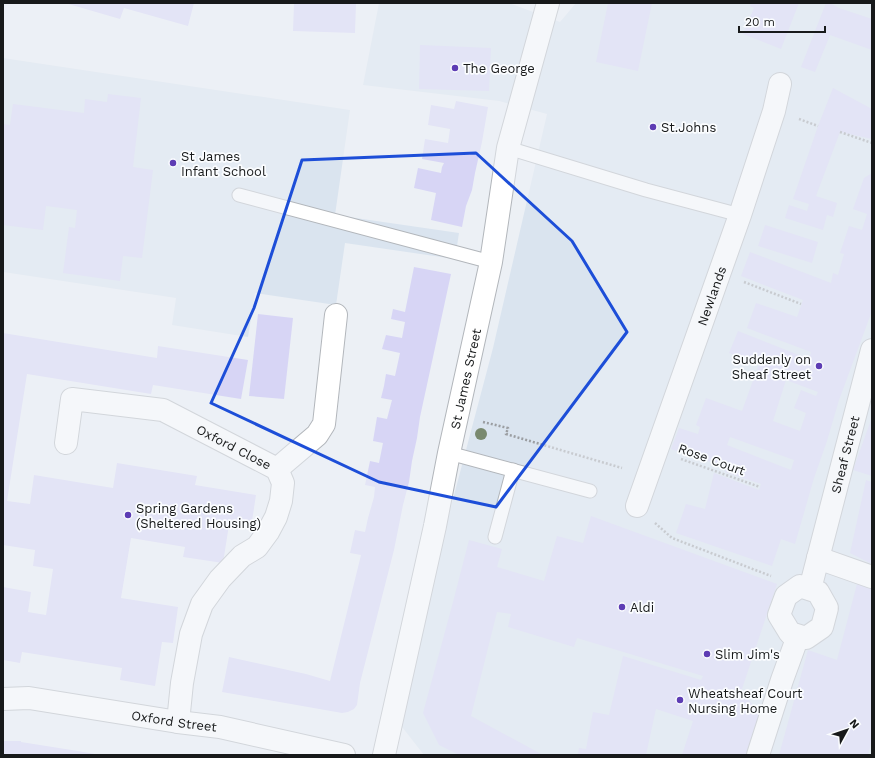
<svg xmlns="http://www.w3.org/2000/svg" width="875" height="758" font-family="'Work Sans',sans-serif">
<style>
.built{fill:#dae4ef}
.building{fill:#d7d5f5;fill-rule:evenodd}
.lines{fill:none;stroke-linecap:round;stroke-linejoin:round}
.lane-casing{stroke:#b2b6bb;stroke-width:15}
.street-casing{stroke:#b2b6bb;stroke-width:24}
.secondary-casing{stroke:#b2b6bb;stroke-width:24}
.path{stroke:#9b9ea2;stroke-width:2.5;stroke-dasharray:2 2;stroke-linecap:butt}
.lane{stroke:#fff;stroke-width:13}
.street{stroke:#fff;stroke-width:22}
.secondary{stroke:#fff;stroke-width:22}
.tree{fill:#79896f}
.marked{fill:none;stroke:#1d4ed8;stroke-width:3;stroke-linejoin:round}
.poi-dot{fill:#5d3cb4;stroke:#fbfdff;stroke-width:1.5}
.labels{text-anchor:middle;stroke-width:3.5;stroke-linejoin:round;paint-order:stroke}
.poi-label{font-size:13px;fill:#17191a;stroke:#fbfdff;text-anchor:start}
.street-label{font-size:13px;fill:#17191a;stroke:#fbfdff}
</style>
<rect width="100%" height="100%" fill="#ecf0f5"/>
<g class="built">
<polygon points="379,3 509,3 560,22 576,3 872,3 872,755 424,755 395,718 493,348 547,114 499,101 363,85"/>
<polygon points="3,58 350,110 335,215 459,233 455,259 345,243 336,305 255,293 248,337 172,325 176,298 3,272"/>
</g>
<g class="building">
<polygon points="65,3 194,3 188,26 124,8 120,19"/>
<polygon points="294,3 356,4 355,33 293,31"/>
<polygon points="608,3 652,3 638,71 596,62"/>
<polygon points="751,3 799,3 781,49 743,34 754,8 750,6"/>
<polygon points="826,3 830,3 839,8 872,19 872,50 830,35 815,72 801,67"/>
<polygon points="420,45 491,48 489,91 419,89"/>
<polygon points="833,88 872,109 872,139 840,132 816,196 837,203 833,217 827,215 823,230 785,218 789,205 807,211 809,204 793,199 818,126"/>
<polygon points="108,94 141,98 133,167 153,170 142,258 123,256 120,281 63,273 69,227 75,228 77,210 46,206 43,230 3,225 3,124 10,125 13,104 84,113 85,99 107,102"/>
<polygon points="456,101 488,107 482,142 475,173 472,190 466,206 462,227 431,220 436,193 414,188 418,168 441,173 442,167 444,163 422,159 425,139 448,143 450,129 428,125 431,105 454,109"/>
<path d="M872,173V311L839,400L827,441L814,478L795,544L781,539L772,566L676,533L686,504L705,509L714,473L759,490L761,484L725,472L726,467L671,449L679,428L698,434L700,427L696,425L706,398L742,411L759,364L729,353L738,331L809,359L811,352L747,328L756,303L797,317L803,300L741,276L750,252L831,283L833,273L838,275L844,254L840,253L849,226L862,230L867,214L853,209L864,178ZM786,380L818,392L816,396L801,390L794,408L806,413L800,431L773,421ZM730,437L794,460L791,470L727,445Z"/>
<polygon points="765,225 818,242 812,263 758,246"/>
<polygon points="414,267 451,274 420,417 417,438 412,461 409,482 403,505 394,550 360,683 357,705 354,709 348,712 342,713 222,692 229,657 306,674 330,681 361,555 350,553 355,530 365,532 368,518 374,497 375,487 365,485 370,461 379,463 383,443 373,441 377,417 387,419 392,400 381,398 384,386 386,374 395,376 400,353 382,349 386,335 402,338 405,322 391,319 393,309 405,312"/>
<polygon points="258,314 293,318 284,399 249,396"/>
<polygon points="3,333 157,358 158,346 248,360 241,399 153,385 151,394 27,374 7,501 30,504 34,475 113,488 117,463 197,476 195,485 256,495 251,528 229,525 223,563 183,557 185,547 131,538 121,598 178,607 173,643 162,642 155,686 120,680 122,668 22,652 20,663 3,660 3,587 31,592 28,612 46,615 53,569 33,566 35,550 3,545"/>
<polygon points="872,417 872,476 853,470"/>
<polygon points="866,480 872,482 872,564 850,553"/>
<polygon points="591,516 777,584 741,692 755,707 762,709 748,755 682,755 693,721 656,709 646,755 578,755 579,748 586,749 593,712 609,715 623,656 701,680 703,676 577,638 574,647 508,627 511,614 497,612 471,716 543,755 459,755 439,745 423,713 453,602 469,540 502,549 497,567 544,581 557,536 583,543"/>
<polygon points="857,584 872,588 872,739 868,755 779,755 808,650 837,660"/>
<polygon points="3,741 21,741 21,742 78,751 95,754 95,755 3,755"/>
</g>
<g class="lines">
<defs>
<g id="lane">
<polyline points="508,148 646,190 740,215"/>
<polyline points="239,195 491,262"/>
<polyline points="449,453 590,491"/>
<polyline points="495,537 513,470"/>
</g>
<g id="street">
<path id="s1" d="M66,443L72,399L163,410L277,469L283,483L281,501L276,517L268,532L257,547L242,556L220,579L202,604L191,634L182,683L178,722"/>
<polyline points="277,469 317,435 324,424 336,315"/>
<path id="s2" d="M637,506L740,215L774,111L780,84"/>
<polyline points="818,558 872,577"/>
<polygon points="800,586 818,592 827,608 822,627 806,638 790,633 779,615 786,596"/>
<path id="s3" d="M810,589L872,350"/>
<path id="s4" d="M3,699L29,698L178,722L220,727L344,755"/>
<polyline points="758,755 782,680 798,636"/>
</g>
<g id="secondary">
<path id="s5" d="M384,755L435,526L449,453L491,262L508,148L548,3"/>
</g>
</defs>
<use href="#lane" class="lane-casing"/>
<use href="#street" class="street-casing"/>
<use href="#secondary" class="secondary-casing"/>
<g class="path">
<polyline points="799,119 818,126"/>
<polyline points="840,132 872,143"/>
<polyline points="744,282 801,304"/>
<polyline points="483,422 508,428 506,434 622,468"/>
<polyline points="681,459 760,487"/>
<polyline points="655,523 672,538 771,576"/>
</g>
<use href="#lane" class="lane"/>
<use href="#street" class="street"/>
<use href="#secondary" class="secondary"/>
</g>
<circle class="tree" cx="481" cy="434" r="6"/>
<path d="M0 0H875V758H0ZM476,153L572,241L627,332L496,507L379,482L211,403L254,308L302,160Z" fill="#ecf0f5" fill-opacity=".55" fill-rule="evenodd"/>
<path class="marked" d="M476,153L572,241L627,332L496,507L379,482L211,403L254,308L302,160Z"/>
<g class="poi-dot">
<circle cx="455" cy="68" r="4"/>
<circle cx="653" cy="127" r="4"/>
<circle cx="173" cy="163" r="4"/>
<circle cx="819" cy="366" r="4"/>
<circle cx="128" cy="515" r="4"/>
<circle cx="622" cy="607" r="4"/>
<circle cx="707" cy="654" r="4"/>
<circle cx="680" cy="700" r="4"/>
</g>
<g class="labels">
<g class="poi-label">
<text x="463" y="73">The George</text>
<text x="661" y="132">St.Johns</text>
<text x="181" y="161">St James<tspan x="181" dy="15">Infant School</tspan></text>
<text x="811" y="364" text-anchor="end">Suddenly on<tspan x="811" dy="15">Sheaf Street</tspan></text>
<text x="136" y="513">Spring Gardens<tspan x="136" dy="15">(Sheltered Housing)</tspan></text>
<text x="630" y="612">Aldi</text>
<text x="715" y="659">Slim Jim's</text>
<text x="688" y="698">Wheatsheaf Court<tspan x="688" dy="15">Nursing Home</tspan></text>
</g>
<g class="street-label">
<text dy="5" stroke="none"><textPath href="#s2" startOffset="223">Newlands</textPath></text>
<text dy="5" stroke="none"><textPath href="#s5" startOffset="385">St James Street</textPath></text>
<text dy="5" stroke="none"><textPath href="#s1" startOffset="216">Oxford Close</textPath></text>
<text dy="5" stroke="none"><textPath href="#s3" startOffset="139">Sheaf Street</textPath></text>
<text transform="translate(712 459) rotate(20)" y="5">Rose Court</text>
<text dy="5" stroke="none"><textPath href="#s4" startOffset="173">Oxford Street</textPath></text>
</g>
</g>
<rect width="875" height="758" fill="none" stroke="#17191a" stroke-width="8"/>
<g transform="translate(847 730) rotate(50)" stroke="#fbfdff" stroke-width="3" paint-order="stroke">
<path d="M0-3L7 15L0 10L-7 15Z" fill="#17191a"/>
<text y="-6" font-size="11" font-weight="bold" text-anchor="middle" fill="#17191a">N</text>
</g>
<path d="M739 26v6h86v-6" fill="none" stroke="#17191a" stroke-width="2"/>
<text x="745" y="26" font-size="12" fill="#17191a" stroke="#fbfdff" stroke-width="3" paint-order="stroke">20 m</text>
</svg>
